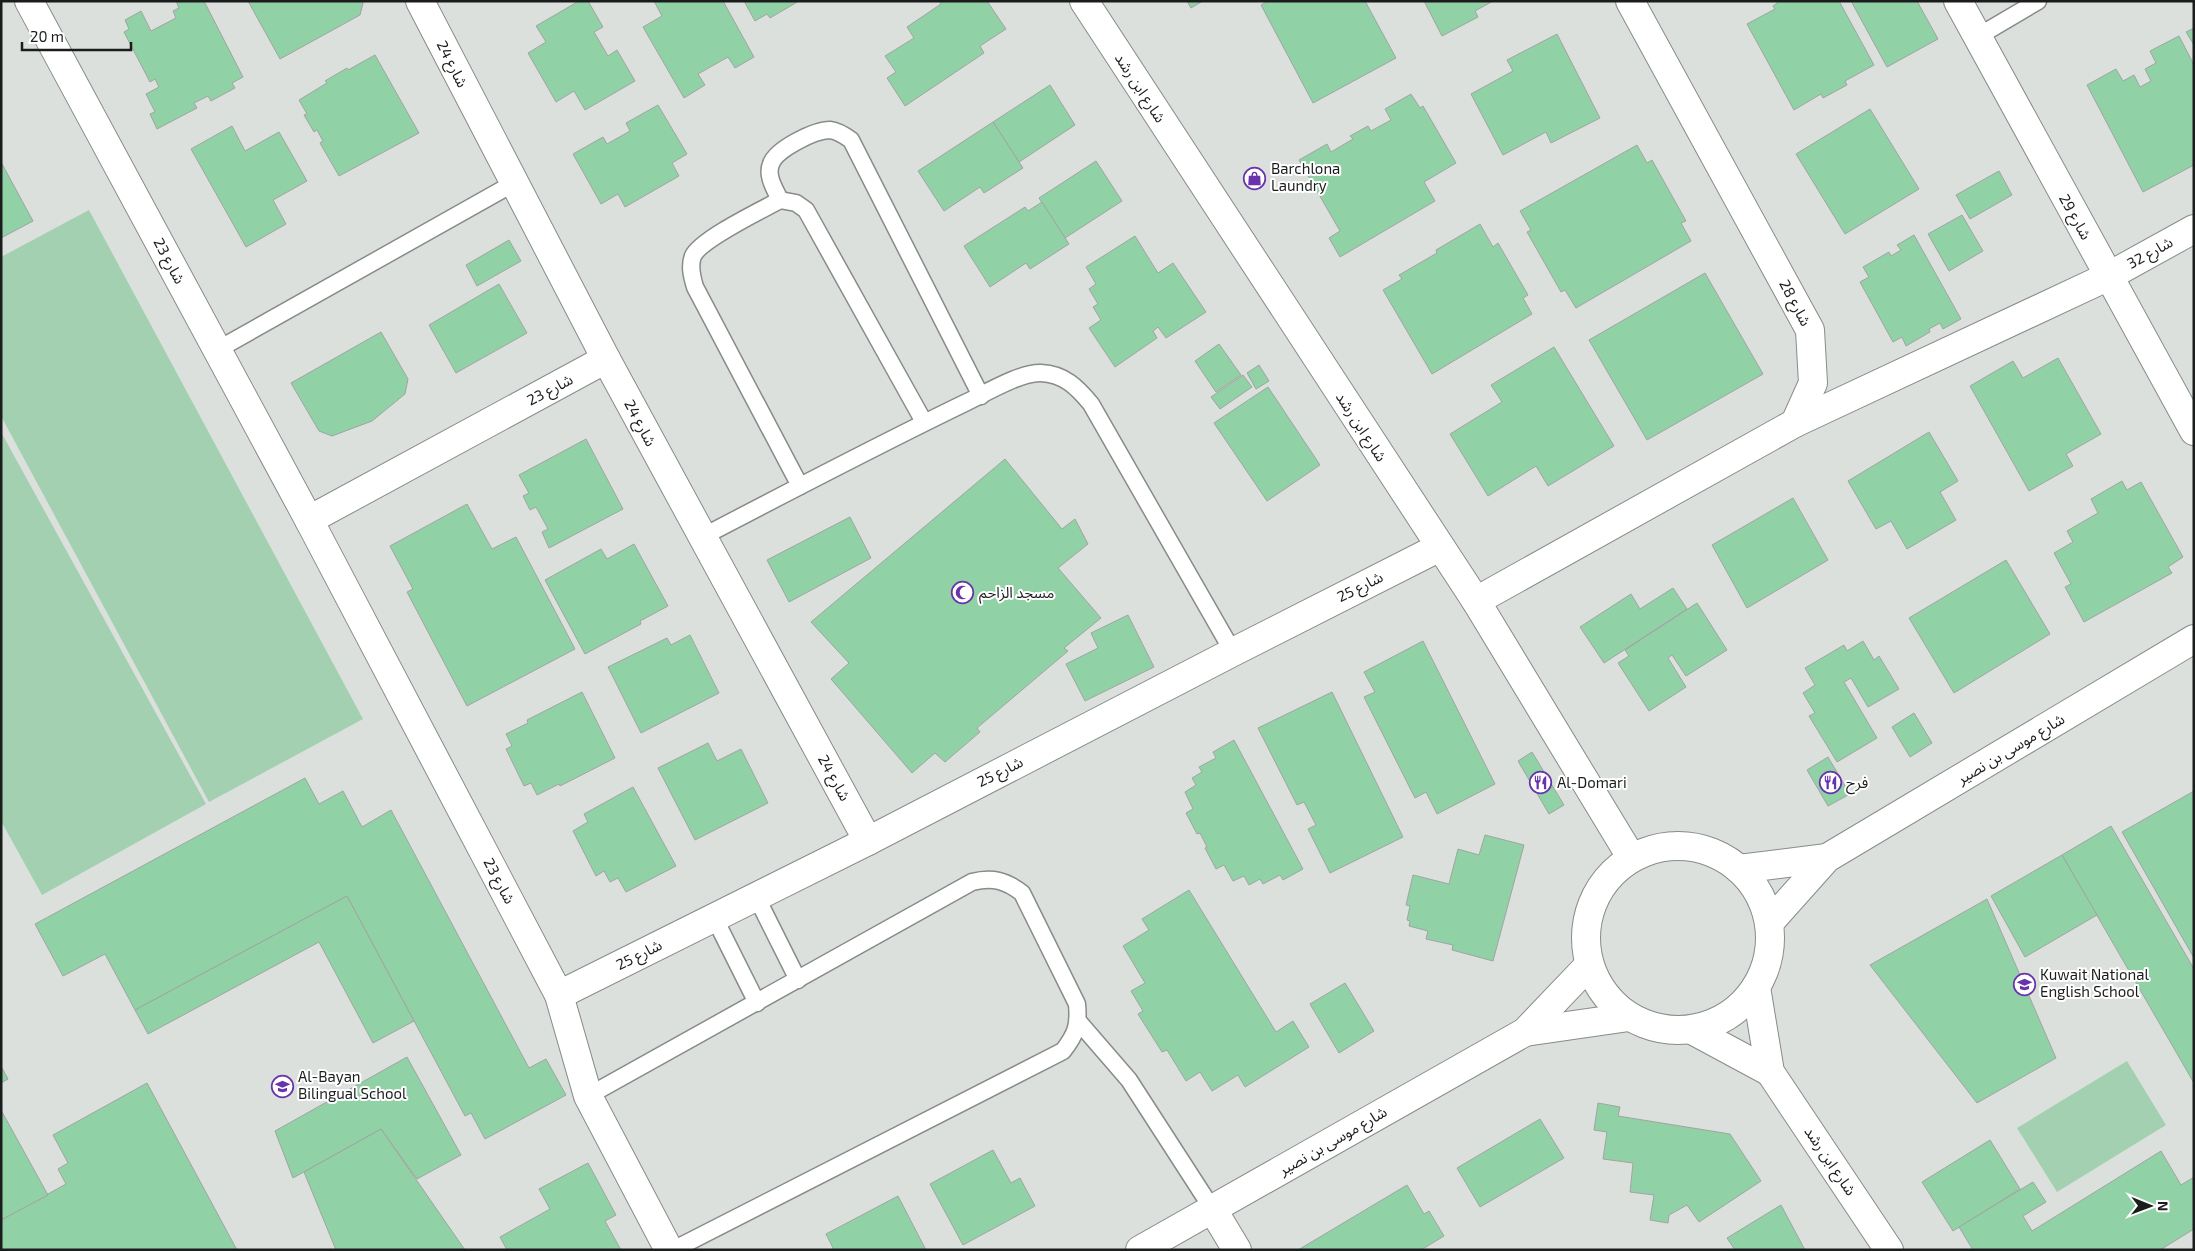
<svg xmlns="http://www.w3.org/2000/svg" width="2195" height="1251" font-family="'Exo 2','Noto Sans Arabic',sans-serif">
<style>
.green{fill:#a3d0b1}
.building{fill:#90d1a6;stroke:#a0a5a1}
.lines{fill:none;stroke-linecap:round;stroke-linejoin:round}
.lane-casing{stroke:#878c89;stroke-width:19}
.street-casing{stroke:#878c89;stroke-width:30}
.secondary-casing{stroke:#878c89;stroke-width:30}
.lane{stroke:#fff;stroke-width:16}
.street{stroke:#fff;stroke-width:28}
.secondary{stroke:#fff;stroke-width:28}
.labels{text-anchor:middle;stroke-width:4;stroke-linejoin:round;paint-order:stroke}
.street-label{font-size:15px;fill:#1b1d1c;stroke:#fff}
.poi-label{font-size:15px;fill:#1b1d1c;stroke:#fff;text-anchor:start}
</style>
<rect width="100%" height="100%" fill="#dbe0dc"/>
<g class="green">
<polygon points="89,210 363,719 209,802 1,416 1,257"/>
<polygon points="1,432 206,804 42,895 1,821"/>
<polygon points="2127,1061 2166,1125 2057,1192 2017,1128"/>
</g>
<g class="building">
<polygon points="176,1 204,1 243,77 232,83 235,88 211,101 208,96 194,103 197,108 157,129 150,114 155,112 146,94 159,87 155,79 150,82 124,32 129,29 125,20 141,11 151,31 176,18 173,11 179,8"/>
<polygon points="248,1 362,1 363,3 360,15 280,59"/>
<polygon points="579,1 588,1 603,27 594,32 608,56 617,50 635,81 585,110 574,91 556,102 528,53 546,42 536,26"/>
<polygon points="654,1 723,1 754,57 735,68 728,57 698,74 705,85 684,98 643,27 662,16"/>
<polygon points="744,1 799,1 770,18 767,14 755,21"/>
<polygon points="939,1 987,1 1006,29 980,46 984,53 905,106 887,78 896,72 885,56 914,38 907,27 941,4"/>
<polygon points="1187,1 1203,1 1191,8"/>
<polygon points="1268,1 1365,1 1396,58 1313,103 1261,5"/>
<polygon points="1424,1 1493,1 1475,11 1478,17 1442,36"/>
<polygon points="1780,1 1839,1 1874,65 1845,81 1847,85 1823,98 1821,94 1794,110 1747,24 1775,9 1773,6"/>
<polygon points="1851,1 1917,1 1938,39 1887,67"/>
<polygon points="2194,28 2194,45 2186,32"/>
<polygon points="1557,34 1600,118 1551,143 1546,132 1503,155 1471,94 1513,71 1507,60"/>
<polygon points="2179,36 2194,65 2194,165 2143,192 2087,85 2116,69 2123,81 2134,75 2140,87 2151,81 2145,69 2156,63 2150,51"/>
<polygon points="375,55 419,133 339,176 320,143 323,141 317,130 314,132 304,115 307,114 299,100 327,83 325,81 347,68 348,70"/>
<polygon points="1050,85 1075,125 1019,162 993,122"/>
<polygon points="1411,94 1420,108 1423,106 1456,163 1424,182 1435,201 1340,257 1329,238 1340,231 1299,160 1327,144 1331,152 1353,139 1350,136 1368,126 1371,131 1391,120 1385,109"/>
<polygon points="658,105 687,154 672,163 679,176 625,207 618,194 601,204 573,154 603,137 607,144 630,131 626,123"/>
<polygon points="1870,109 1919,189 1845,234 1796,154"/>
<polygon points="993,122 1023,168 984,193 980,187 944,211 918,171"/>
<polygon points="232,126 245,151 279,132 307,181 273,200 286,224 246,247 191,149"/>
<polygon points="1637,145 1647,163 1652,160 1686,221 1681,223 1691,241 1576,308 1565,290 1561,292 1527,232 1531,230 1520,211"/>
<polygon points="1096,161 1122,201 1065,238 1039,198"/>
<polygon points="1,162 33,221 1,238"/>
<polygon points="1999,171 2012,195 1970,219 1956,195"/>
<polygon points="1042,202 1069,244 1030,269 1026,263 990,287 964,246 1025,207 1028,211"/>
<polygon points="1962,215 1983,251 1949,271 1928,234"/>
<polygon points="1480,224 1493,247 1498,243 1528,295 1523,298 1532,314 1432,374 1383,290 1402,279 1399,275 1437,253 1436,250"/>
<polygon points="1914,235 1961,319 1943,329 1940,323 1929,329 1930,332 1906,346 1902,337 1893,342 1860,282 1869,277 1863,267 1889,252 1891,256 1901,250 1897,245"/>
<polygon points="1135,236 1158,273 1173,263 1206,312 1166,338 1158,327 1153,331 1157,338 1115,367 1089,328 1101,320 1093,307 1098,304 1089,289 1096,284 1086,267"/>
<polygon points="509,240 521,261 477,286 466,265"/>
<polygon points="1705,273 1763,374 1647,440 1589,340"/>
<polygon points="499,284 527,333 456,373 429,325"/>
<polygon points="381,332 408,379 405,394 372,421 332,436 319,431 291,383"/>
<polygon points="1219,344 1241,375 1216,392 1195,361"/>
<polygon points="1554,347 1614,446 1548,486 1536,466 1488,496 1450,434 1502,402 1491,385"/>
<polygon points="2058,358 2101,434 2066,454 2073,466 2029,491 1970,386 2013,361 2023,378"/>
<polygon points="1259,365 1269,381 1256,389 1247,373"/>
<polygon points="1243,375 1252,387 1220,409 1211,397"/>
<polygon points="1268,387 1320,465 1267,501 1214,423"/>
<polygon points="1929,432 1958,481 1940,492 1956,520 1907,549 1891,521 1876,529 1848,481"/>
<polygon points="586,439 623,509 549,548 542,532 548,529 536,507 530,510 523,496 529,493 519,475"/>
<polygon points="1005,459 1062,529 1075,519 1088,544 1058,568 1101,618 1064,648 1068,651 977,728 980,732 945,762 935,753 912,773 831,679 849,663 811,622"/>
<polygon points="2122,481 2127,490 2141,482 2183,557 2168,567 2172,573 2084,622 2065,587 2071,584 2054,553 2073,542 2067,531 2098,513 2091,499"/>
<polygon points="1793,498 1828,560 1747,608 1712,545"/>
<polygon points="467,504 492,549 516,537 575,649 467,706 407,592 413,589 390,546"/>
<polygon points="850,517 871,558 789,602 767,560"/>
<polygon points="634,544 668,606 640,621 641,624 585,654 545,580 601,549 607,559"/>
<polygon points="2006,560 2050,634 1954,693 1909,618"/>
<polygon points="1673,588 1687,609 1604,663 1580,627 1631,594 1640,609"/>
<polygon points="1697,603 1727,650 1686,676 1672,655 1668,658 1686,687 1649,711 1618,663 1629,656 1625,650"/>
<polygon points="1128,615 1154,667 1085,701 1066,664 1098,648 1091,633"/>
<polygon points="690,635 719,693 641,733 608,667 667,638 671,645"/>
<polygon points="1423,641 1495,784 1437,814 1426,792 1415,798 1364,697 1375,692 1364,672"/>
<polygon points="1863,641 1874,660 1879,656 1899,689 1868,707 1851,678 1844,682 1877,738 1837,762 1809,716 1815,713 1803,693 1815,685 1805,668 1844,645 1847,651"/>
<polygon points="582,692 615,758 560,786 559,784 537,795 531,783 524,786 506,749 512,746 506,734 528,723 527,720"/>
<polygon points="1332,692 1403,837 1330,873 1308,829 1316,825 1304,802 1297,805 1258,728"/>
<polygon points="1914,713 1932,743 1910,757 1892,727"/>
<polygon points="1234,740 1303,869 1283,880 1280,875 1263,884 1260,879 1249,885 1244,876 1233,881 1224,865 1216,869 1205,848 1207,847 1200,833 1197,834 1186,813 1193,809 1185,792 1196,785 1192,778 1202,772 1199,767 1216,758 1213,752"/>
<polygon points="708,743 717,761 741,749 768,803 695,840 658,768"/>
<polygon points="1532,752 1564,805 1549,814 1518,761"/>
<polygon points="1828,757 1850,794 1828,806 1807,770"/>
<polygon points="305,778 319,804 343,791 362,827 391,810 529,1068 546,1059 566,1095 485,1139 471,1113 465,1116 347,896 135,1010 105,954 63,976 35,924"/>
<polygon points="633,787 676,866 626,892 618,878 610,882 604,871 596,876 573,831 588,822 584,814"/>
<polygon points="2194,791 2194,958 2122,832"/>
<polygon points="2111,826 2194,969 2194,1083 2062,855"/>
<polygon points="1485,835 1524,845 1493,961 1452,950 1453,945 1426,939 1428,931 1409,926 1410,921 1407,920 1410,906 1406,905 1413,875 1449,884 1458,849 1479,855"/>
<polygon points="2062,855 2097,915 2025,957 1991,896"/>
<polygon points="1189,890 1276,1032 1293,1021 1309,1047 1245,1087 1238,1075 1212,1091 1200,1072 1186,1081 1167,1050 1162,1052 1138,1014 1143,1011 1131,991 1145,983 1123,946 1149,930 1142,919"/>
<polygon points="347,896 414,1021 373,1043 319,942 148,1034 135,1010"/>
<polygon points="1987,899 2056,1058 1977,1103 1870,965"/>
<polygon points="1345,983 1374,1031 1339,1053 1310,1004"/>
<polygon points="407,1057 461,1155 417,1179 381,1129 293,1178 275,1131"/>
<polygon points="1,1066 8,1079 1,1083"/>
<polygon points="147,1083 237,1250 1,1250 1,1220 66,1184 58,1169 68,1163 53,1135"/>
<polygon points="1598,1103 1620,1107 1618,1116 1730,1134 1761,1181 1699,1222 1687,1205 1669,1215 1668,1223 1650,1220 1654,1195 1630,1192 1633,1163 1603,1159 1607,1132 1594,1130"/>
<polygon points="1,1110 48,1195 1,1220"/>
<polygon points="1540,1119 1564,1158 1480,1207 1457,1168"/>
<polygon points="381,1129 465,1250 336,1250 304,1172"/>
<polygon points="1990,1140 2020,1189 1953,1231 1922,1182"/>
<polygon points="993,1150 1011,1183 1020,1178 1035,1206 963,1245 930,1184"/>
<polygon points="2161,1151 2181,1185 2194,1177 2194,1229 2160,1250 1973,1250 1959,1227 2033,1182 2046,1202 2023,1216 2032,1231"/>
<polygon points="588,1163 616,1215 605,1221 621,1250 507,1250 500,1237 550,1209 539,1189"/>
<polygon points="1407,1185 1424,1214 1429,1211 1444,1236 1421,1250 1298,1250"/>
<polygon points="898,1196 926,1250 834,1250 826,1234"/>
<polygon points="1781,1205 1805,1250 1735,1250 1727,1238"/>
</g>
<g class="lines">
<defs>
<g id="lane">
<polyline points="1977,37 2038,1"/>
<path d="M780,200C775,189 766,176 771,164C776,149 815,130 830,130C838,131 844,135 851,140L981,396"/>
<polyline points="217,350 514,183"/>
<path d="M800,486L695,287C692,277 689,266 693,256C701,239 762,210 780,200L796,203L806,210L924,422"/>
<path d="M702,537C790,491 878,445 967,402C986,393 1021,372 1041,373C1064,374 1077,387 1091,404L1233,652"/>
<polyline points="756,896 798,980"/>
<polyline points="714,917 757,1003"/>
<polyline points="1078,1021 1129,1080 1213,1210"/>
<path d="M588,1096L972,882C992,877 1005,880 1022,893L1077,1004C1079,1026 1076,1034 1063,1051L673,1250"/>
</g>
<g id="street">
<polyline points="29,1 309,520 559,995 588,1096 669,1250"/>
<polyline points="420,1 606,359 868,841"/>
<polyline points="1958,1 2194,431"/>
<polyline points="1795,423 2107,277 2194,229"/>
<polyline points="309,520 606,359"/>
<polyline points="1476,601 1795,423 1813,383 1810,330 1630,1"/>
<polyline points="559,995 868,841 1233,652 1440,547"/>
<polyline points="1213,1210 1237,1250"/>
</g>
<g id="secondary">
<polyline points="1084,1 1476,601 1631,857"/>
<circle cx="1678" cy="938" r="92"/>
<polyline points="1739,869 1827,858"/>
<polyline points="1769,923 1827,858 2194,639"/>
<polyline points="1756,987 1770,1072 1889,1250"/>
<polyline points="1692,1030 1770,1072"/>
<polyline points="1525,1032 1629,1017"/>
<polyline points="1140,1250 1525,1032 1589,965"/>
</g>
</defs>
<use href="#lane" class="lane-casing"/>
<use href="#street" class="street-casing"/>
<use href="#secondary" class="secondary-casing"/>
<use href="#lane" class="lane"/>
<use href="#street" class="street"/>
<use href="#secondary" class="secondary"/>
</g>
<defs>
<symbol id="shop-ring" viewBox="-11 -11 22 22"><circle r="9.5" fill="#fff" stroke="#6934ab" stroke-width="1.5"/><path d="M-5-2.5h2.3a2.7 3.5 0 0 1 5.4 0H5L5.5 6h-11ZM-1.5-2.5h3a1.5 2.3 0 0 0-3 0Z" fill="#6934ab"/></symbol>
<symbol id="mosque-ring" viewBox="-11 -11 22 22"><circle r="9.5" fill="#fff" stroke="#6934ab" stroke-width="1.5"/><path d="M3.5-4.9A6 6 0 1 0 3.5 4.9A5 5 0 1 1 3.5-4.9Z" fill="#6934ab"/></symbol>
<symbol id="restaurant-ring" viewBox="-11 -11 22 22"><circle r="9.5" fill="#fff" stroke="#6934ab" stroke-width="1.5"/><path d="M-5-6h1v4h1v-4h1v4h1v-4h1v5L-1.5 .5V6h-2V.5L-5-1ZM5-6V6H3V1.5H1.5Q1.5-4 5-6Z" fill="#6934ab"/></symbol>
<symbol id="school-ring" viewBox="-11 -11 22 22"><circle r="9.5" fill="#fff" stroke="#6934ab" stroke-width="1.5"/><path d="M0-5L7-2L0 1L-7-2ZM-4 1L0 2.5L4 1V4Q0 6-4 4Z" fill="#6934ab"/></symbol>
</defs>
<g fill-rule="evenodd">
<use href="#shop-ring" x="1242" y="166" width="25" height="25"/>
<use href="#mosque-ring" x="950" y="580" width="25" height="25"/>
<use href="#restaurant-ring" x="1528" y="770" width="25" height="25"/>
<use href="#restaurant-ring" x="1818" y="770" width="25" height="25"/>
<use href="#school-ring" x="2012" y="972" width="25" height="25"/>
<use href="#school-ring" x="270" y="1074" width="25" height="25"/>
</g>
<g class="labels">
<g class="street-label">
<text transform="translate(452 64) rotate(63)" y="5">شارع 24</text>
<text transform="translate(1140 88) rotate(57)" y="5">شارع ابن رشد</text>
<text transform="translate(2075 217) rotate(61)" y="5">شارع 29</text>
<text transform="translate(2150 253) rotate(-29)" y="5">شارع 32</text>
<text transform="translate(169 261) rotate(62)" y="5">شارع 23</text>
<text transform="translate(1795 303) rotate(62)" y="5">شارع 28</text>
<text transform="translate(550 390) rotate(-28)" y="5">شارع 23</text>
<text transform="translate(640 423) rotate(62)" y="5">شارع 24</text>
<text transform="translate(1361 427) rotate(57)" y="5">شارع ابن رشد</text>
<text transform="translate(1360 587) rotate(-27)" y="5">شارع 25</text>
<text transform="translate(2011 749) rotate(-31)" y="5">شارع موسى بن نصير</text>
<text transform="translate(1000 772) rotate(-27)" y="5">شارع 25</text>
<text transform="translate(834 778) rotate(61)" y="5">شارع 24</text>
<text transform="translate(499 881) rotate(62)" y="5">شارع 23</text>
<text transform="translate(639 955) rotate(-27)" y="5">شارع 25</text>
<text transform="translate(1333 1141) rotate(-30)" y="5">شارع موسى بن نصير</text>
<text transform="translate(1830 1161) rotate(56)" y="5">شارع ابن رشد</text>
</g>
<g class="poi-label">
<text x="1271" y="174">Barchlona<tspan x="1271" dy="17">Laundry</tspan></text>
<text x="979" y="598">مسجد الزاحم</text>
<text x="1557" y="788">Al-Domari</text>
<text x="1846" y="788">فرح</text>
<text x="2040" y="980">Kuwait National<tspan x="2040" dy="17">English School</tspan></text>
<text x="298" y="1082">Al-Bayan<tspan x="298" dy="17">Bilingual School</tspan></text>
</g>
</g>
<rect width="2195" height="1251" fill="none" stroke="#1b1d1c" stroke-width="5"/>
<g transform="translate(2150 1206) rotate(91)" stroke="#ffffff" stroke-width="4" paint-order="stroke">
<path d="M0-4L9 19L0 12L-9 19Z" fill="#1b1d1c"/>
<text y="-8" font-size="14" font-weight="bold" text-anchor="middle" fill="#1b1d1c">N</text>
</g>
<path d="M22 42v8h109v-8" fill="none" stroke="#1b1d1c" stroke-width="2.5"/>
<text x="30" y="42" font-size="15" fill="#1b1d1c" stroke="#ffffff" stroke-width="4" paint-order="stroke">20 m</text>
</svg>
